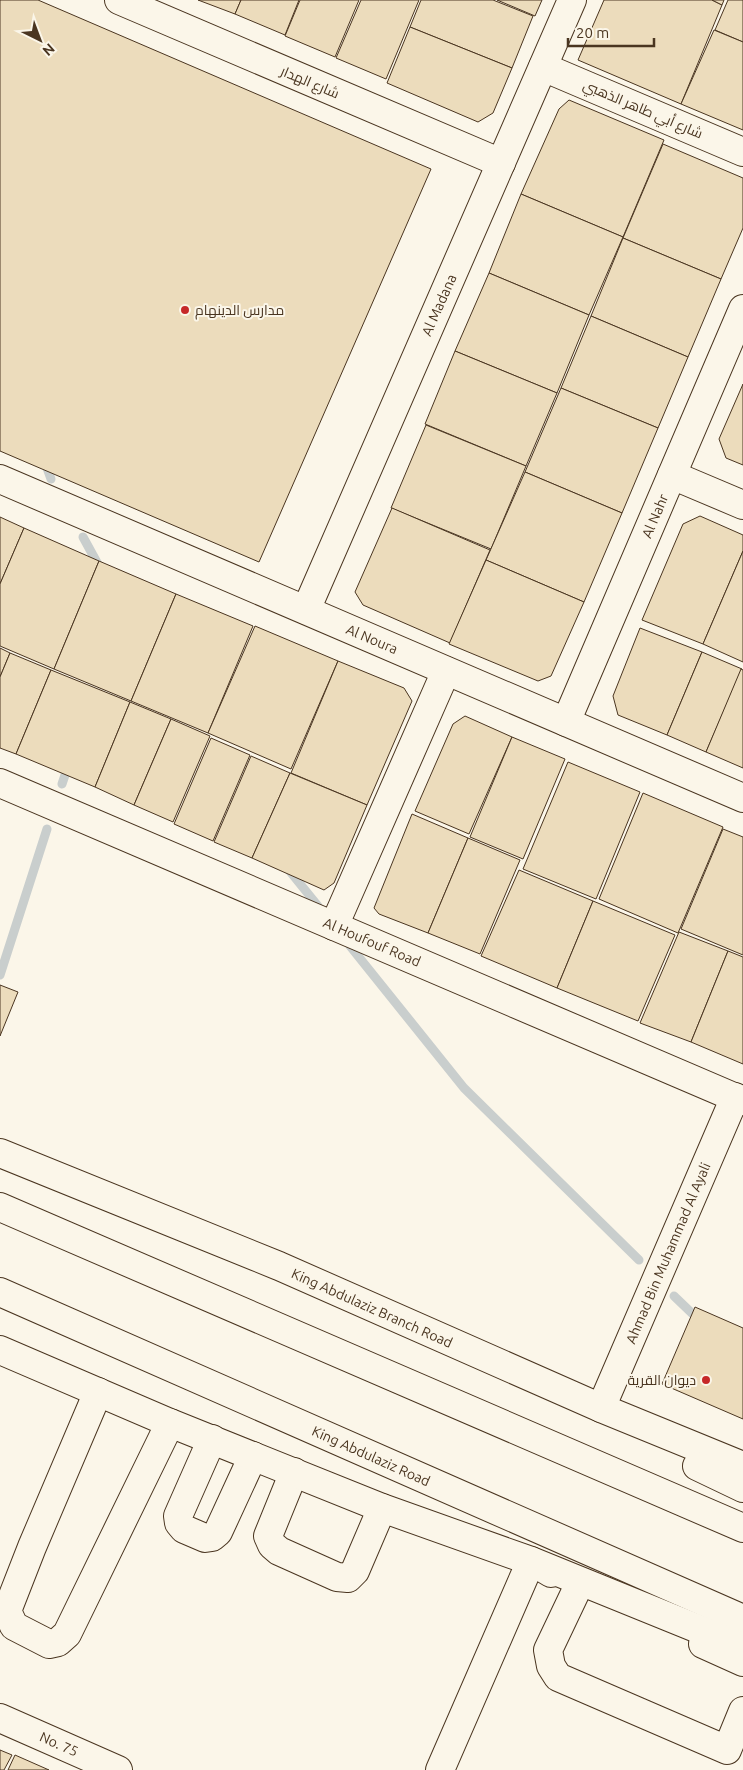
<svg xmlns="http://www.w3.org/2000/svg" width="743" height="1770" font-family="Ubuntu,Cairo,sans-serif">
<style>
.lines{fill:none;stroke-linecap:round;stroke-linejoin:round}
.stream{stroke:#c9cecd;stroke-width:9}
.building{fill:#ecdcbc;stroke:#4a3520}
.minor-casing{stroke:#4a3520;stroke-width:30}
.major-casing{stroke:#4a3520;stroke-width:30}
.minor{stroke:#fbf6e9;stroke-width:28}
.major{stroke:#fbf6e9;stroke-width:28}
.poi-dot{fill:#c62828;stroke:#fbf6e9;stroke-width:2}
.labels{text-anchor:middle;stroke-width:4;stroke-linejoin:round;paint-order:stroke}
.street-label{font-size:14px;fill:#4a3520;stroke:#fbf6e9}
.poi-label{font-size:14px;fill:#4a3520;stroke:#fbf6e9;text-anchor:start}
</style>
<rect width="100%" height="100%" fill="#fbf6e9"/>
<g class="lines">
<g class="stream">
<polyline points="44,460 51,479"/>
<polyline points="83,537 100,568"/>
<polyline points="62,784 69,763"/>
<polyline points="288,869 318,906"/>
<polyline points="350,946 464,1088 639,1260"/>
<polyline points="0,975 47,829"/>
<polyline points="674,1296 700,1321"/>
</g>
</g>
<g class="building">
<polygon points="0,0 38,0 431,169 259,562 0,451"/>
<polygon points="198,0 241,0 235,14"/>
<polygon points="241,0 299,0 285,35 235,14"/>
<polygon points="300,0 359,0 335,57 285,36"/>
<polygon points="361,0 419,0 386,79 336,58"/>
<polygon points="421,0 493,0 533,16 512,68 410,27"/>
<polygon points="497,0 542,0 535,16"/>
<polygon points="604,0 712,0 722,5 681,104 578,60"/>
<polygon points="712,0 724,0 722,5"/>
<polygon points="728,0 743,0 743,42 715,30"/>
<polygon points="410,27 512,68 493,113 478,122 387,83"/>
<polygon points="714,30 743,42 743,130 681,104"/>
<polygon points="569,100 664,140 623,237 521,194 559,109"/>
<polygon points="663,144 743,178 743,228 721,279 623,238"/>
<polygon points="521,194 623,237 589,315 489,273"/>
<polygon points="623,238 721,279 688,357 591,316"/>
<polygon points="489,273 589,315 557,393 455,351"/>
<polygon points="591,316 688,357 658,428 561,388"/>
<polygon points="455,351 557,393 526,466 425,424"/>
<polygon points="743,384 743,465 726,458 719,439"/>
<polygon points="561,388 658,428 622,513 525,472"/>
<polygon points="426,425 526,466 491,549 391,508"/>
<polygon points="525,472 622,513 584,602 486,560"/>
<polygon points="392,508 490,550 450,643 363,605 355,592"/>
<polygon points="700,516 743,535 743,551 703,644 642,620 683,524"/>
<polygon points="0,517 24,528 0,584"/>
<polygon points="24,528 99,561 54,669 0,646 0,584"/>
<polygon points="743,551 743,662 703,644"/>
<polygon points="486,560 584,602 551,676 538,681 449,644"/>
<polygon points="99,561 176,594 131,701 54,669"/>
<polygon points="176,594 253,626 208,733 131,701"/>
<polygon points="255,626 338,661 291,769 208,733"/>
<polygon points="640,628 702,652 667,735 618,715 613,696"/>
<polygon points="0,648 10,653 0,677"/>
<polygon points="702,652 742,669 706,752 667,735"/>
<polygon points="10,653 51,670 16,754 0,748 0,677"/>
<polygon points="338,661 404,688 412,701 367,805 291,773"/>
<polygon points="741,669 743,670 743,768 706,752"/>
<polygon points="51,670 130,702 95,787 16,754"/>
<polygon points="130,702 171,719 134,805 95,787"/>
<polygon points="465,716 512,737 469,834 415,811 453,724"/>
<polygon points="171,719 210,736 173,822 134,805"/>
<polygon points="512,737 565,759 523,859 470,837"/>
<polygon points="211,738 250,755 213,841 174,824"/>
<polygon points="251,756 290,773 252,858 214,842"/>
<polygon points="568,762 640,792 596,899 523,869"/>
<polygon points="290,773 367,805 334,883 324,890 252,858"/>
<polygon points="643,793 723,827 678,933 599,899"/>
<polygon points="412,814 468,838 428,933 379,914 374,908"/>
<polygon points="723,829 743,837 743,955 681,929"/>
<polygon points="468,838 520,860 480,954 428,933"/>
<polygon points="519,870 593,901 557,988 481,956"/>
<polygon points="593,901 675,935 638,1021 557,988"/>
<polygon points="679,932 728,951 691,1042 640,1023"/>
<polygon points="728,951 743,957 743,1064 691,1042"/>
<polygon points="0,985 18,992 0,1036"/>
<polygon points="695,1307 743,1328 743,1419 662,1384"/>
<polygon points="0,1750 12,1755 4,1770 0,1770"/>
<polygon points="15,1755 49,1770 8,1770"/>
</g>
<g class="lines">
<defs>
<g id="minor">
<polyline points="119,0 501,163"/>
<polyline points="543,67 743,152"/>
<polyline points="672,475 743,505"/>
<polyline points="0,479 743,798"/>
<polyline points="306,610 572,0"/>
<polyline points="566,722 743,309"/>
<polyline points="0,783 743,1101"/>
<polyline points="334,926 446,671"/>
<polyline points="98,1392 32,1547 7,1611 14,1626 49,1644 58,1642 67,1634 170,1423"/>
<polyline points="601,1408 735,1097"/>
<polyline points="212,1439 178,1516 179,1523 184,1529 205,1538 212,1537 218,1532 253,1456"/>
<polyline points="294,1472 268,1536 272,1545 279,1551 337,1577 348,1578 355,1571 382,1508"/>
<polyline points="577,1589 548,1650 551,1666 558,1677 727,1750 743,1711"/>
<polyline points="703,1644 743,1662"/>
<polyline points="0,1718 118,1770"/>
<polyline points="440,1770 531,1561 551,1573"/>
</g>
<g id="major">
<polyline points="0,1153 279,1266 601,1408 743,1466"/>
<polyline points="0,1207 743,1528"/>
<polyline points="0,1292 743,1619"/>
<polyline points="0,1350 170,1423 382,1508 531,1561 743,1647"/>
<polyline points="697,1466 743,1488"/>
</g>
</defs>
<use href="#minor" class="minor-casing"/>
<use href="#major" class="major-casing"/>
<use href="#minor" class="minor"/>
<use href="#major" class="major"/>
</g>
<g class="poi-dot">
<circle cx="185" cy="310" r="5"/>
<circle cx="706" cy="1380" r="5"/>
</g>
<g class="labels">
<g class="street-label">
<text transform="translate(310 82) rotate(23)" y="5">شارع الهدار</text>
<text transform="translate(643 109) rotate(23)" y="5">شارع أبي طاهر الذهبي</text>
<text transform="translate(439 305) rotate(-66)" y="5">Al Madana</text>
<text transform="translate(655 516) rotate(-67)" y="5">Al Nahr</text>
<text transform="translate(372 639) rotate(23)" y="5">Al Noura</text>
<text transform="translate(372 942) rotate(23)" y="5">Al Houfouf Road</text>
<text transform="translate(668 1253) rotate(-67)" y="5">Ahmad Bin Muhammad Al Ayali</text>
<text transform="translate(372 1308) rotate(24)" y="5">King Abdulaziz Branch Road</text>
<text transform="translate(371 1456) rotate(24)" y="5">King Abdulaziz Road</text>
<text transform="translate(59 1744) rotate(24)" y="5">No. 75</text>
</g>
<g class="poi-label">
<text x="195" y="315">مدارس الدينهام</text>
<text x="696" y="1385" text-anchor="end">ديوان القرية</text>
</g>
</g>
<g transform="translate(40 40) rotate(138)" stroke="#fbf6e9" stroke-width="4" paint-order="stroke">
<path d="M0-4L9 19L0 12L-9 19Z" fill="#4a3520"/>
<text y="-8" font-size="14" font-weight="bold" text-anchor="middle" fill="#4a3520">N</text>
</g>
<path d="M568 38v8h86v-8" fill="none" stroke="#4a3520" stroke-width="2.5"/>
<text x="576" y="38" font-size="15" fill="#4a3520" stroke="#fbf6e9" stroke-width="4" paint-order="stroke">20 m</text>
</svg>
